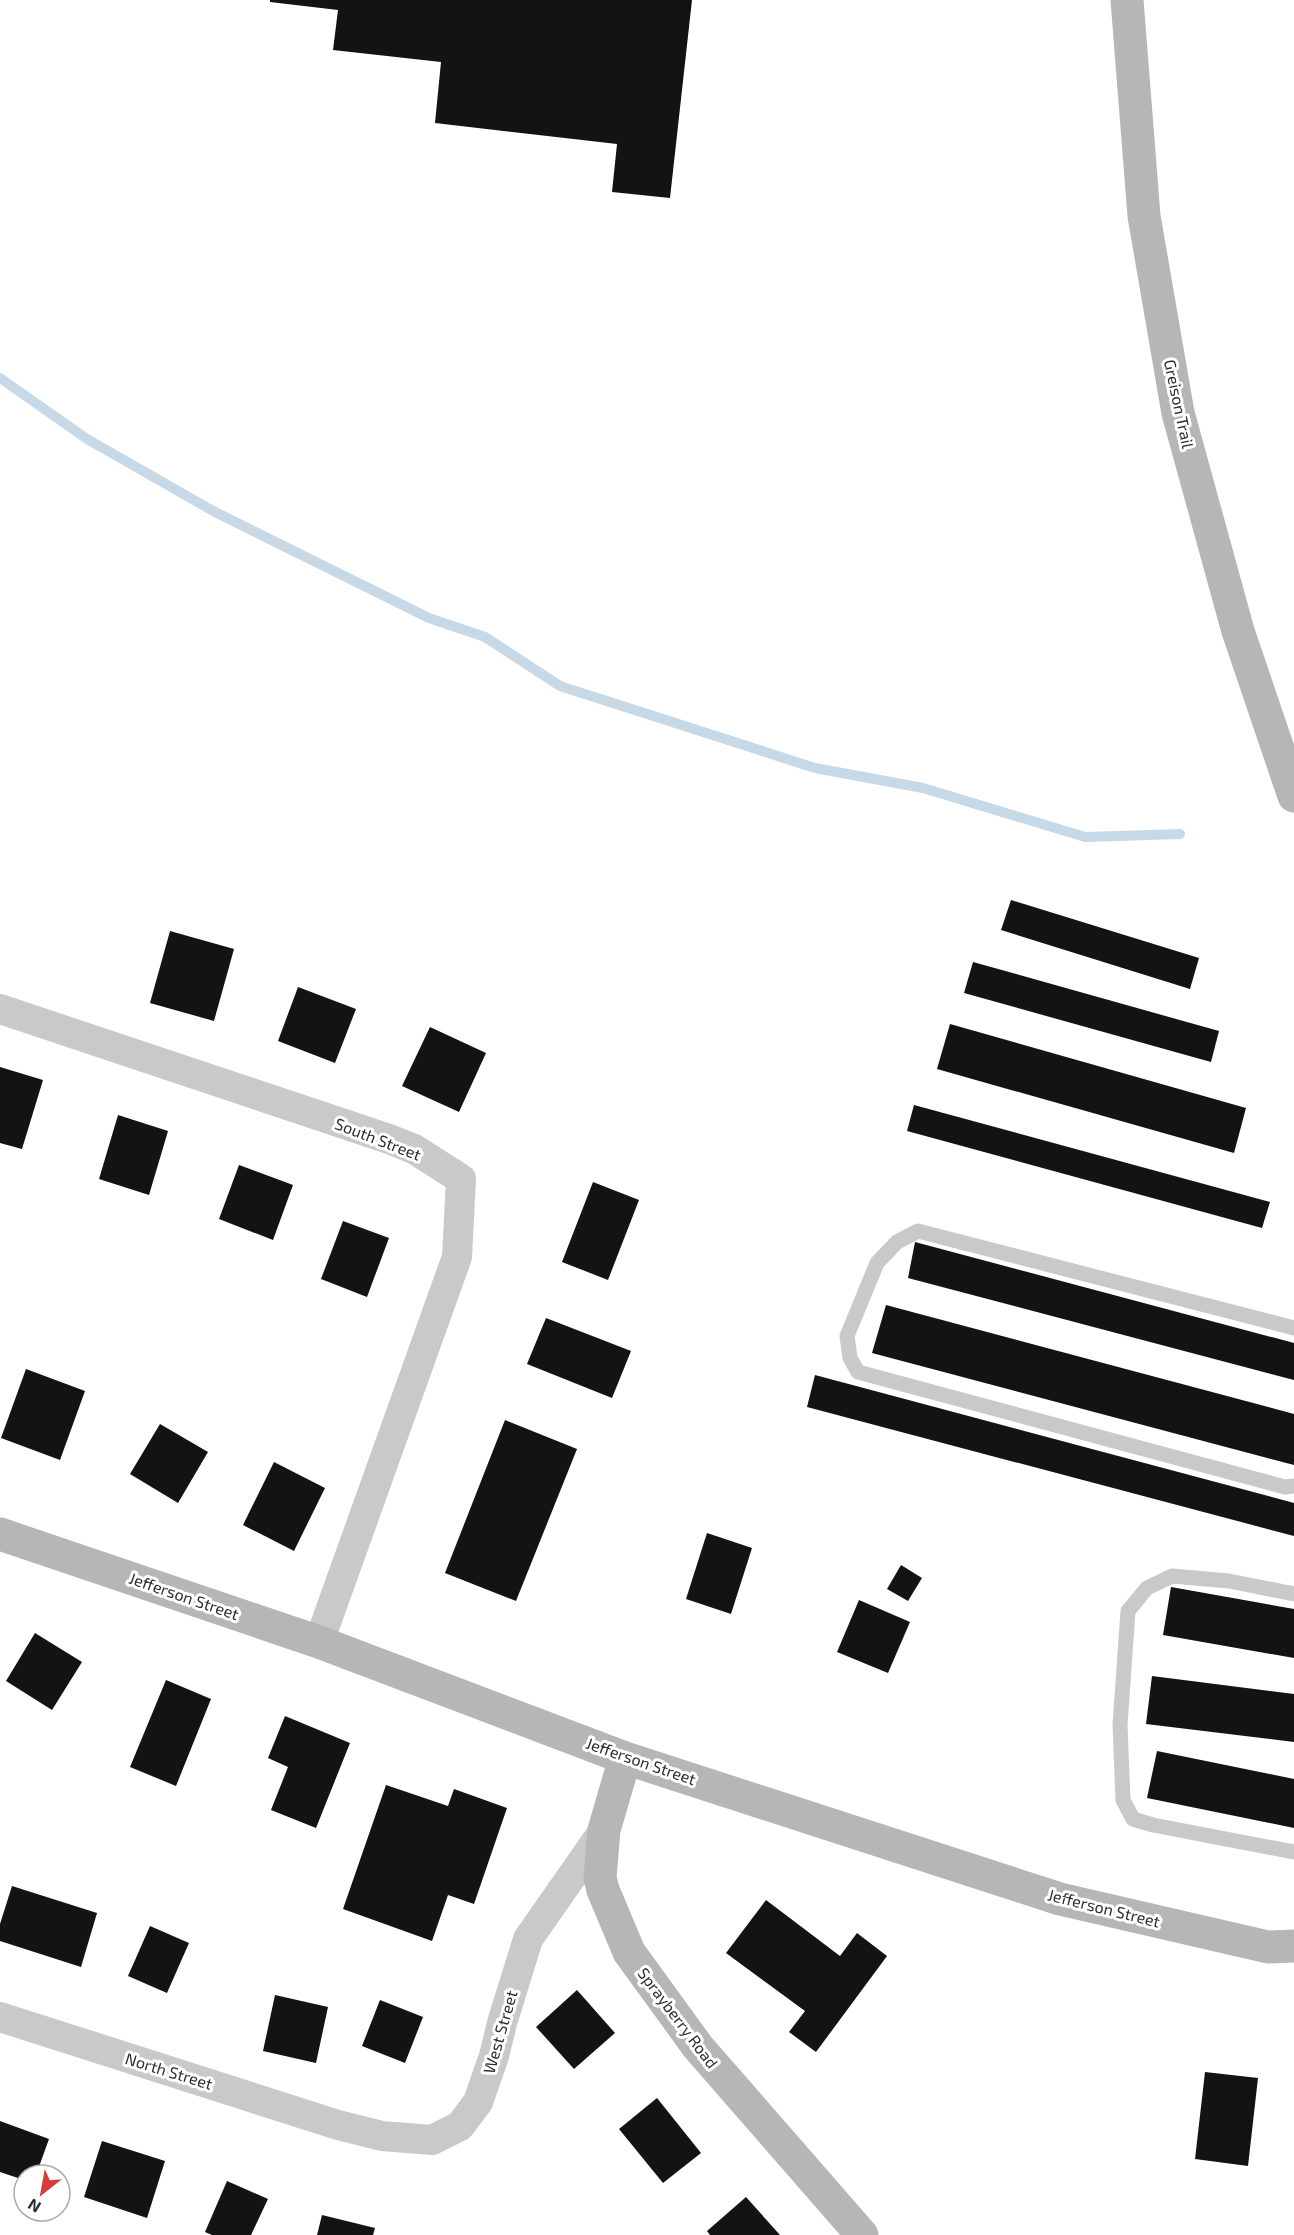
<svg xmlns="http://www.w3.org/2000/svg" width="1294" height="2235" font-family="'Exo 2',sans-serif">
<style>
.lines{fill:none;stroke-linecap:round;stroke-linejoin:round}
.stream{stroke:#c7d8e7;stroke-width:10}
.building{fill:#131313}
.lane{stroke:#c9c9c9;stroke-width:15}
.street{stroke:#c9c9c9;stroke-width:30}
.secondary{stroke:#b6b6b6;stroke-width:33}
.labels{text-anchor:middle;stroke-width:6;stroke-linejoin:round;paint-order:stroke}
.street-label{font-size:16px;fill:#2c2c2c;stroke:#fff}
</style>
<rect width="100%" height="100%" fill="#fff"/>
<g class="lines">
<polyline class="stream" points="0,378 87,439 215,512 429,618 485,637 560,686 815,768 923,788 1085,837 1180,834"/>
</g>
<g class="building">
<polygon points="270,0 692,0 670,198 612,192 617,144 435,123 441,62 333,50 338,10 270,2"/>
<polygon points="1011,900 1199,958 1190,989 1001,930"/>
<polygon points="170,931 234,949 214,1021 150,1003"/>
<polygon points="973,962 1219,1031 1211,1062 964,993"/>
<polygon points="298,987 356,1009 335,1063 278,1041"/>
<polygon points="950,1024 1246,1108 1234,1153 937,1069"/>
<polygon points="430,1027 486,1053 459,1112 402,1086"/>
<polygon points="0,1067 43,1080 22,1149 0,1143"/>
<polygon points="914,1105 1270,1202 1262,1228 907,1131"/>
<polygon points="118,1115 168,1131 149,1195 99,1179"/>
<polygon points="239,1165 293,1185 273,1240 219,1219"/>
<polygon points="593,1182 639,1200 608,1280 562,1262"/>
<polygon points="343,1221 389,1238 367,1297 321,1279"/>
<polygon points="915,1242 1294,1343 1294,1380 908,1278"/>
<polygon points="886,1305 1294,1414 1294,1465 872,1353"/>
<polygon points="546,1318 631,1351 612,1398 527,1364"/>
<polygon points="26,1369 85,1391 60,1460 1,1438"/>
<polygon points="815,1375 1294,1503 1294,1536 807,1407"/>
<polygon points="505,1420 577,1449 516,1601 445,1573"/>
<polygon points="160,1424 208,1452 178,1503 130,1474"/>
<polygon points="274,1462 325,1488 294,1551 243,1525"/>
<polygon points="707,1533 752,1548 731,1614 686,1599"/>
<polygon points="901,1565 922,1578 908,1601 887,1589"/>
<polygon points="1171,1587 1294,1609 1294,1658 1163,1635"/>
<polygon points="859,1600 910,1622 888,1673 837,1652"/>
<polygon points="35,1633 82,1662 52,1710 6,1681"/>
<polygon points="1152,1676 1294,1694 1294,1742 1146,1724"/>
<polygon points="166,1680 211,1699 176,1786 130,1767"/>
<polygon points="285,1716 350,1743 316,1828 271,1810 288,1767 268,1758"/>
<polygon points="1157,1751 1294,1779 1294,1828 1147,1798"/>
<polygon points="386,1785 448,1806 454,1789 507,1808 474,1904 448,1895 432,1941 343,1909"/>
<polygon points="12,1886 97,1913 81,1967 0,1941 0,1924"/>
<polygon points="766,1900 840,1956 857,1933 887,1956 816,2052 789,2032 805,2011 726,1953"/>
<polygon points="150,1926 189,1943 167,1993 128,1976"/>
<polygon points="577,1990 615,2033 574,2069 536,2027"/>
<polygon points="275,1995 328,2007 316,2063 263,2051"/>
<polygon points="380,2000 423,2017 405,2063 362,2046"/>
<polygon points="1205,2072 1258,2078 1248,2166 1195,2159"/>
<polygon points="657,2098 701,2153 663,2183 619,2129"/>
<polygon points="0,2121 49,2139 36,2175 24,2175 24,2180 0,2172"/>
<polygon points="102,2141 165,2161 147,2218 84,2197"/>
<polygon points="227,2181 268,2199 251,2235 212,2235 205,2232"/>
<polygon points="746,2197 780,2235 710,2235 707,2231"/>
<polygon points="322,2215 375,2228 373,2235 317,2235"/>
</g>
<g class="lines">
<g class="lane">
<polyline points="1294,1328 918,1231 897,1242 877,1263 847,1336 850,1358 858,1372 1285,1487 1294,1486"/>
<polyline points="1294,1594 1229,1581 1172,1576 1147,1588 1128,1611 1120,1725 1123,1800 1133,1819 1153,1825 1294,1852"/>
</g>
<g class="street">
<polyline points="0,1009 389,1139 414,1149 461,1179 457,1257 319,1642"/>
<polyline points="0,2017 338,2125 382,2136 432,2140 460,2126 478,2102 494,2056 502,2023 528,1939 604,1830"/>
</g>
<g class="secondary">
<polyline points="1127,0 1144,216 1178,413 1238,631 1294,796"/>
<polyline points="0,1534 319,1642 625,1758 1060,1899 1268,1947 1294,1946"/>
<polyline points="625,1758 604,1830 600,1878 603,1890 629,1952 698,2047 862,2235"/>
</g>
</g>
<g class="labels">
<g class="street-label">
<text transform="translate(1179 404) rotate(78)" y="6">Greison Trail</text>
<text transform="translate(378 1139) rotate(21)" y="6">South Street</text>
<text transform="translate(184 1596) rotate(19)" y="6">Jefferson Street</text>
<text transform="translate(641 1761) rotate(19)" y="6">Jefferson Street</text>
<text transform="translate(1104 1908) rotate(14)" y="6">Jefferson Street</text>
<text transform="translate(678 2018) rotate(53)" y="6">Sprayberry Road</text>
<text transform="translate(500 2032) rotate(-74)" y="6">West Street</text>
<text transform="translate(169 2071) rotate(17)" y="6">North Street</text>
</g>
</g>
<g transform="translate(42 2193) rotate(211)"><circle r="28" fill="#ffffff" stroke="#ababab" stroke-width="1.5"/>
<path d="M0-4.5L10 22L0 15L-10 22Z" fill="#d63d3a"/>
<text y="-9" font-size="16" font-weight="bold" text-anchor="middle" fill="#2c2c2c">N</text>
</g>
</svg>
